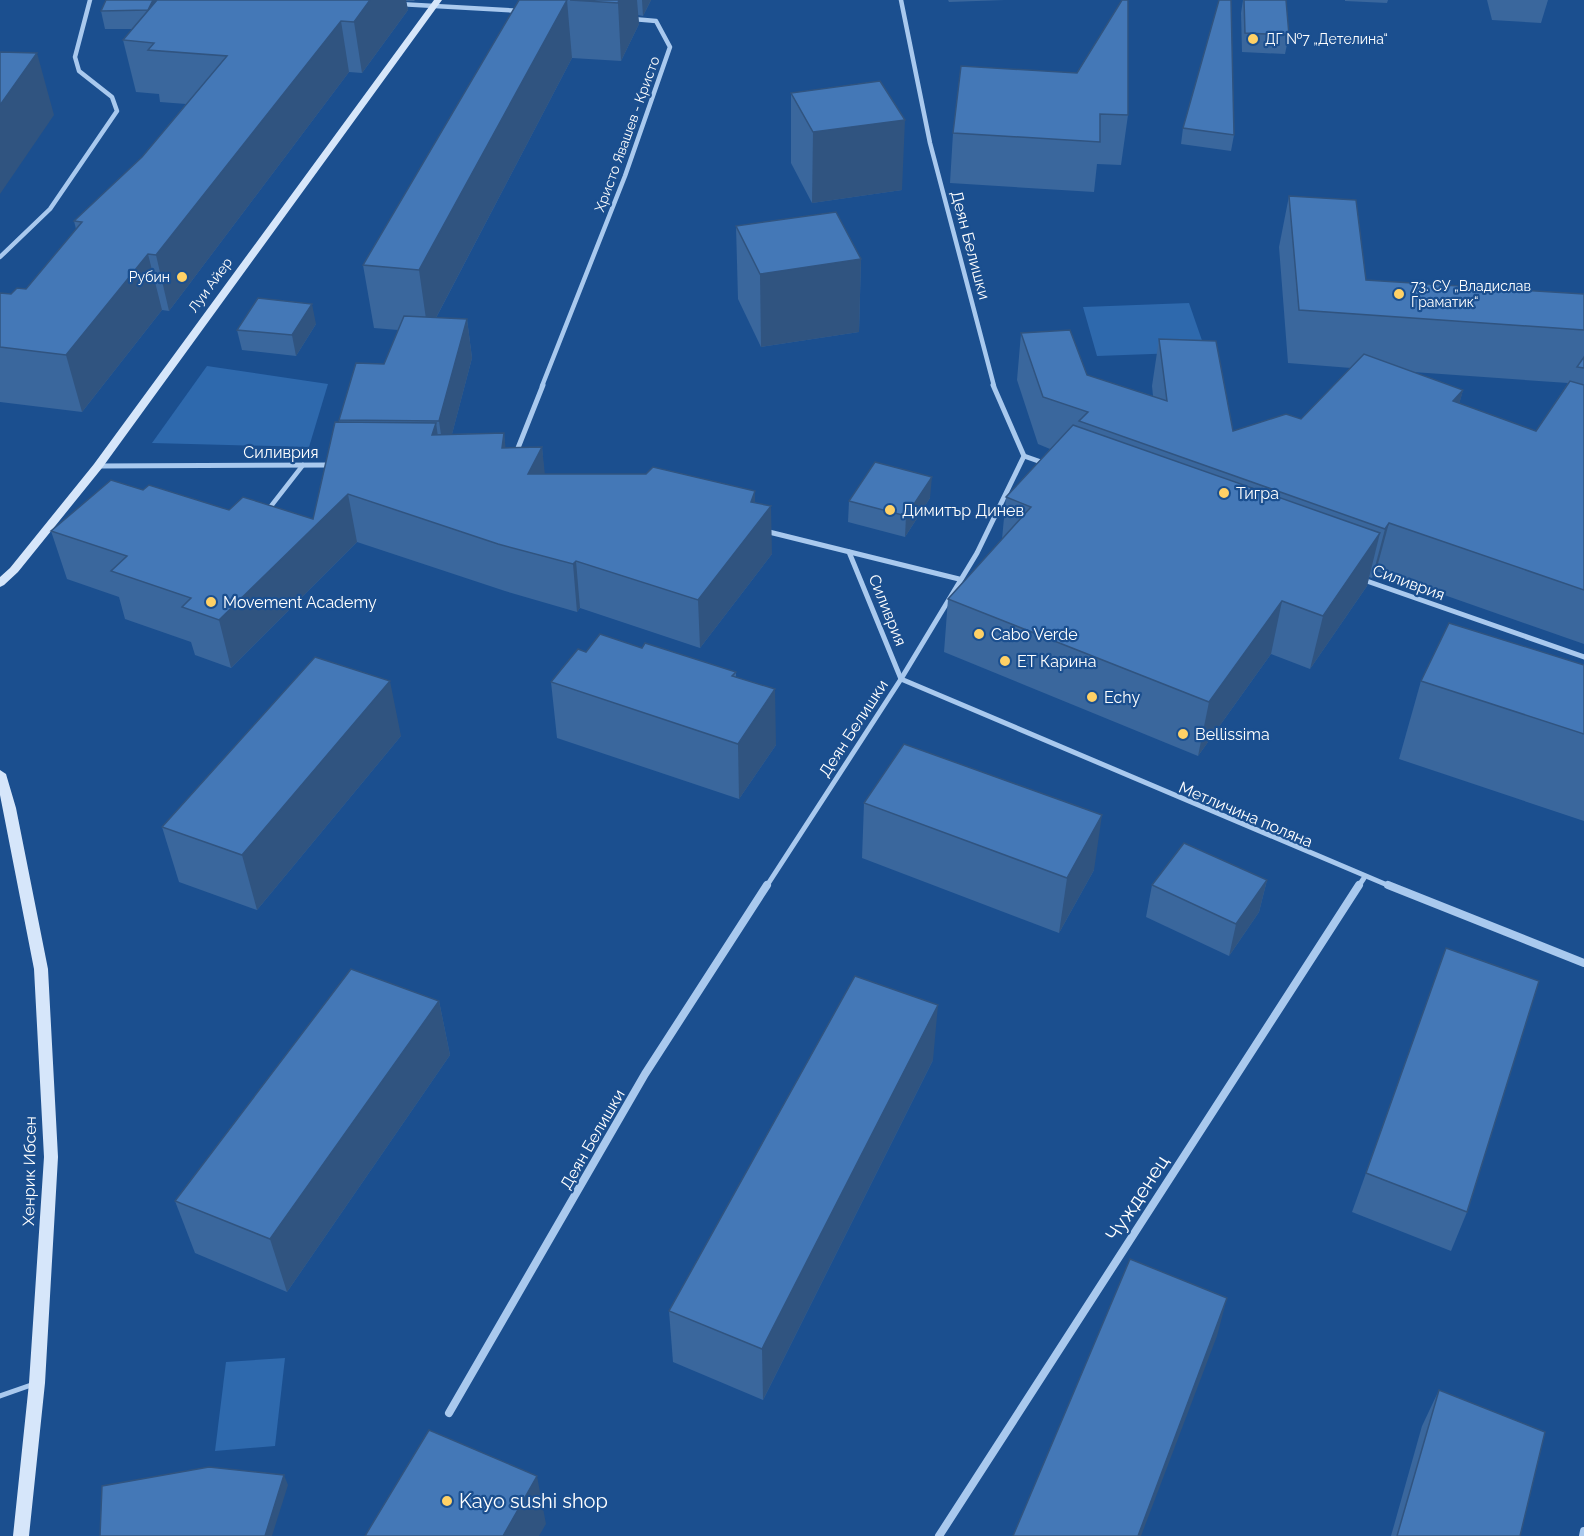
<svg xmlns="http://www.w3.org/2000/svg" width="1584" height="1536" font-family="Raleway,sans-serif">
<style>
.green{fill:#2e69ad}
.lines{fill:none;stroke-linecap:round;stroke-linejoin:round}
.service-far1{stroke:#a9c9ee;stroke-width:4.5}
.service{stroke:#a9c9ee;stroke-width:5}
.minor-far2{stroke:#a9c9ee;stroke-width:4.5}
.minor-far1{stroke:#a9c9ee;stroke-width:5}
.minor{stroke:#a9c9ee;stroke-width:8}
.secondary{fill:#d6e6fa;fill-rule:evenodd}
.wall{fill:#3a679d;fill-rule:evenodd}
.shaded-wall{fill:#305480}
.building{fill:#4478b7;stroke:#305480;stroke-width:1.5}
.poi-dot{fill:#ffd166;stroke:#1b4f8f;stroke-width:2}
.labels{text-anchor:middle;stroke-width:4.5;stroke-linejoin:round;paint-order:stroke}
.far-poi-label{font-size:14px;fill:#fff;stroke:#1b4f8f;text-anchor:start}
.far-street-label{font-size:14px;fill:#fff;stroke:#1b4f8f}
.street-label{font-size:16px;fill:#fff;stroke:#1b4f8f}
.poi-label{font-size:16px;fill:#fff;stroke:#1b4f8f;text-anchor:start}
.near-street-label{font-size:20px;fill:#fff;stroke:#1b4f8f}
.near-poi-label{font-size:20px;fill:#fff;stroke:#1b4f8f;text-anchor:start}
</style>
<rect width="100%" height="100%" fill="#1b4f8f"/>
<g class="green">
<polygon points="1189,303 1206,352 1097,356 1083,307"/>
<polygon points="207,366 328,384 309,447 152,443"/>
<polygon points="285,1358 275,1446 215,1451 226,1362"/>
</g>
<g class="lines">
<polyline class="service-far1" points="268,510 303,465"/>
<polyline class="service" points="0,1396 34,1384"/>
<g class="minor-far2">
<polyline points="901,0 930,143 994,386"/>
<polyline points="399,4 521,11"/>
<polyline points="0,257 50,209 117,111 112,97 79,71 75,57 90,0"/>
<polyline points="542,386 625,176 670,47 656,21 633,19"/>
</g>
<g class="minor-far1">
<polyline points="516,453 543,385"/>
<polyline points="1024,456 1044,463"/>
<polyline points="98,466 333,465"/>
<polyline points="765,531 959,579"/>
<polyline points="849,552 901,679"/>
<polyline points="1361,579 1584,657"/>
<polyline points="901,679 1392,887"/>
<polyline points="766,887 901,679 977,553 1024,456 993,385"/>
<polyline points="1358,887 1364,878"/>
</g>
<g class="minor">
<polyline points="1388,885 1584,963"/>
<polyline points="449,1413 645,1074 767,885"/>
<polyline points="939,1536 1359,885"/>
<polyline points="1583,1536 1584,1531"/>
</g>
<g class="secondary">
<polygon points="434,0 442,0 102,468 18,572 4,585 0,587 0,577 10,568 94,464"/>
<polygon points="0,770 6,774 16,808 48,969 58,1157 45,1383 29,1536 13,1536 29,1383 44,1157 34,969 0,795"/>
</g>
</g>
<g class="wall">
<polygon points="106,0 415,0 414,1 406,1 408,10 362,73 349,72 169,311 162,310 82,412 0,402 0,293 11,294 26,289 76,229 74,221 142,157 186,104 160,102 159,94 136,92 123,40 133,29 105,29 101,11"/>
<polygon points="516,0 651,0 643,16 638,15 639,24 621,61 572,58 436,318 467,319 472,358 452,434 504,433 505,448 542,447 544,474 755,491 755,503 772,554 700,648 580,608 577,612 505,591 357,542 231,668 195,655 191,642 125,619 119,597 67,579 51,531 143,490 229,510 313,519 339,422 339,420 384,364 398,330 374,328 363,265 519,0"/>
<polygon points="948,0 1005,0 949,2"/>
<polygon points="1243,0 1286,0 1289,35 1285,54 1242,52 1241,13"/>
<polygon points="1345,0 1388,0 1387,3 1345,1"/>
<polygon points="1487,0 1548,0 1541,23 1492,20"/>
<polygon points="961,66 1128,115 1121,165 1097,164 1094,192 950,183 953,133"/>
<polygon points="791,93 902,190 812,203 791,163"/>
<polygon points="1183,128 1234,135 1231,151 1181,144"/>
<path d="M1289,196L1366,280L1584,294V644L1376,571L1372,578L1369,577L1367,586L1310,669L1271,654L1198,756L944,652L948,599L1002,539L1006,497L1050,449L1038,444L1017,380L1021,333L1087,375L1153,396L1152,386L1159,339L1233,431L1301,419L1351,368L1288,363L1279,247ZM1413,372L1568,383L1536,431L1459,404L1463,390Z"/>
<polygon points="736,226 861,259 859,332 761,347 738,299"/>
<polygon points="316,324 296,356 242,350 237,330"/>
<polygon points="930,498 905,537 848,522 849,501"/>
<polygon points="642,648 736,672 736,677 776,745 739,799 557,738 551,682 586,652"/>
<polygon points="1584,665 1584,821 1399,759 1421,681"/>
<polygon points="401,736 257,910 179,882 162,827"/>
<polygon points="864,803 1094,870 1059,933 862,858"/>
<polygon points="1267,880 1259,912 1229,956 1146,917 1152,885"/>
<polygon points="439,1001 450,1055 287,1292 195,1253 175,1201"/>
<polygon points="933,1060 763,1400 673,1362 669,1311"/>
<polygon points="1366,1173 1467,1212 1451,1251 1352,1212"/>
<polygon points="1439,1390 1520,1536 1391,1536 1422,1426"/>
</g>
<g class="shaded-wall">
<polygon points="153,0 166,0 148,10"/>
<polygon points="370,0 406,0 408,10 362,73 354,22"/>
<polygon points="567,0 572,58 428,333 419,270"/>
<polygon points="619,0 637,0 639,24 621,61 618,3"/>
<polygon points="642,0 651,0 643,16"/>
<polygon points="341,21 349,72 169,311 156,255"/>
<polygon points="37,53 54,115 0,194 0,105"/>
<polygon points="905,120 902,190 812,203 813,132"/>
<polygon points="148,254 162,310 82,412 66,355"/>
<polygon points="861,259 859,332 761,347 760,274"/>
<polygon points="312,304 316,324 296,356 292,335"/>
<polygon points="467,319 472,358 445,461 439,421"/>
<polygon points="1463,390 1450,438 1453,401"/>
<polygon points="436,423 443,470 432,435"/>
<polygon points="504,433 509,481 502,448"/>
<polygon points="542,447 547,494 528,474"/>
<polygon points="932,477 930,498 905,537 906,516"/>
<polygon points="755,491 755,527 771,506 772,554 700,648 698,600 751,502"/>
<polygon points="348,494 357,542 231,668 219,620"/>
<polygon points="1389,523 1376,571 1372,578 1385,529"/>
<polygon points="1380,533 1367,586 1310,669 1323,616"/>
<polygon points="576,561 580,608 577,612 573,564"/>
<polygon points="1282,601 1271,654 1198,756 1209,702"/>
<polygon points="390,681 401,736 257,910 242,855"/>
<polygon points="775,689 776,745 739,799 738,744"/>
<polygon points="1102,815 1094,870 1059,933 1067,878"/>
<polygon points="1267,880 1259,912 1229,956 1236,924"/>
<polygon points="439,1001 450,1055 287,1292 270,1239"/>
<polygon points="938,1005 933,1060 763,1400 762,1349"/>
<polygon points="1227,1298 1217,1336 1141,1536 1138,1536"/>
<polygon points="284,1475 288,1485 272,1536 265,1536"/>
<polygon points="537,1476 546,1524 539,1536 503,1536"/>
</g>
<g class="building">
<polygon points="106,0 153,0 148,10 101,11"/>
<polygon points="157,0 370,0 354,22 341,21 156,255 148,254 66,355 0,347 0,293 11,294 17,288 26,289 82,222 74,221 142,157 227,56 148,50 154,43 123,40"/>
<polygon points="519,0 567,0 419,270 363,265"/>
<polygon points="570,0 619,0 618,3"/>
<polygon points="1122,0 1128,0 1128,115 1100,114 1100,142 953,133 961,66 1077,73"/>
<polygon points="1219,0 1231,0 1234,135 1183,128"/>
<polygon points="1244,0 1286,0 1289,35 1245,33"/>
<polygon points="0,52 37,53 0,105"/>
<polygon points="880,81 905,120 813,132 791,93"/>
<polygon points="1289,196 1356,200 1366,280 1584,294 1584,330 1299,310"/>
<polygon points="836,212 861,259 760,274 736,226"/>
<polygon points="258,298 312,304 292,335 237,330"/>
<polygon points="404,316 467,319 439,421 339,420 356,363 384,364"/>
<polygon points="1070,330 1087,375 1167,401 1159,339 1216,341 1233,431 1286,414 1301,419 1364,354 1463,390 1453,401 1536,431 1570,381 1584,385 1584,590 1389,523 1385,529 1079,421 1088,412 1043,397 1021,333"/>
<polygon points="1584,357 1584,368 1577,367"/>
<polygon points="335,422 436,423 432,435 504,433 502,448 542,447 528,474 646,474 653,467 755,491 751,502 771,506 698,600 576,561 573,564 498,544 348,494 219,620 182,607 191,598 111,571 127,556 51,531 111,480 143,490 149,485 229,510 243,497 313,519"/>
<polygon points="1073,425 1380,533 1323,616 1282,601 1209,702 948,599 1031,507 1006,497"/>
<polygon points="875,462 932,477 906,516 849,501"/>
<polygon points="1449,623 1584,665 1584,734 1421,681"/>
<polygon points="600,634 642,648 645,643 736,672 732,676 775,689 738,744 551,682 578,649 586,652"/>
<polygon points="315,657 390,681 242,855 162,827"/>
<polygon points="904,744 1102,815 1067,878 864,803"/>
<polygon points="1184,843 1267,880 1236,924 1152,885"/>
<polygon points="1446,948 1539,981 1467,1212 1366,1173"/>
<polygon points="351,969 439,1001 270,1239 175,1201"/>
<polygon points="855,976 938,1005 762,1349 669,1311"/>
<polygon points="1130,1259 1227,1298 1138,1536 1013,1536"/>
<polygon points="1439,1390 1545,1432 1520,1536 1397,1536"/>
<polygon points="429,1430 537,1476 503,1536 365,1536"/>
<polygon points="209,1467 284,1475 265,1536 100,1536 102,1486"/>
</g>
<g class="poi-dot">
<circle cx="1253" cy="39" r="6"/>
<circle cx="182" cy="277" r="6"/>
<circle cx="1399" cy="294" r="6"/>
<circle cx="1224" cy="493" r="6"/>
<circle cx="890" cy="510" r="6"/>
<circle cx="211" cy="602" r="6"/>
<circle cx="979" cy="634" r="6"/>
<circle cx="1005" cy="661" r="6"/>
<circle cx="1092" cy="697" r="6"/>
<circle cx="1183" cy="734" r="6"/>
<circle cx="447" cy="1501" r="6"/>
</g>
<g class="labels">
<g class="far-poi-label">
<text x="1265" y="44">ДГ №7 „Детелина“</text>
<text x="170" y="282" text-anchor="end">Рубин</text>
<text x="1411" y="291">73. СУ „Владислав<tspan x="1411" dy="16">Граматик“</tspan></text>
</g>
<g class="far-street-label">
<text transform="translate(627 134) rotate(-70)" y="5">Христо Явашев - Кристо</text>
<text transform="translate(210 285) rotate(-54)" y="5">Луи Айер</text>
</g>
<g class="street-label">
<text transform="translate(971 245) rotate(75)" y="6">Деян Белишки</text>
<text x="281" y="458">Силиврия</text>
<text transform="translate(1409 582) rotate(20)" y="6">Силиврия</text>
<text transform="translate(888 610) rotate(68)" y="6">Силиврия</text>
<text transform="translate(853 728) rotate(-57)" y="6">Деян Белишки</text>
<text transform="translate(1246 814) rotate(23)" y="6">Метличина поляна</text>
<text transform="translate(592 1139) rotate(-60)" y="6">Деян Белишки</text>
<text transform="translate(29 1171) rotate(-89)" y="6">Хенрик Ибсен</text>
</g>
<g class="poi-label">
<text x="1236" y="499">Тигра</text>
<text x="902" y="516">Димитър Динев</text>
<text x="223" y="608">Movement Academy</text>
<text x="991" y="640">Cabo Verde</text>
<text x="1017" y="667">ЕТ Карина</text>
<text x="1104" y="703">Echy</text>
<text x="1195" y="740">Bellissima</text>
</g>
<g class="near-street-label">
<text transform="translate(1137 1198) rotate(-57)" y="7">Чужденец</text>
</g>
<g class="near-poi-label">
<text x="459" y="1508">Kayo sushi shop</text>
</g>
</g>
</svg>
